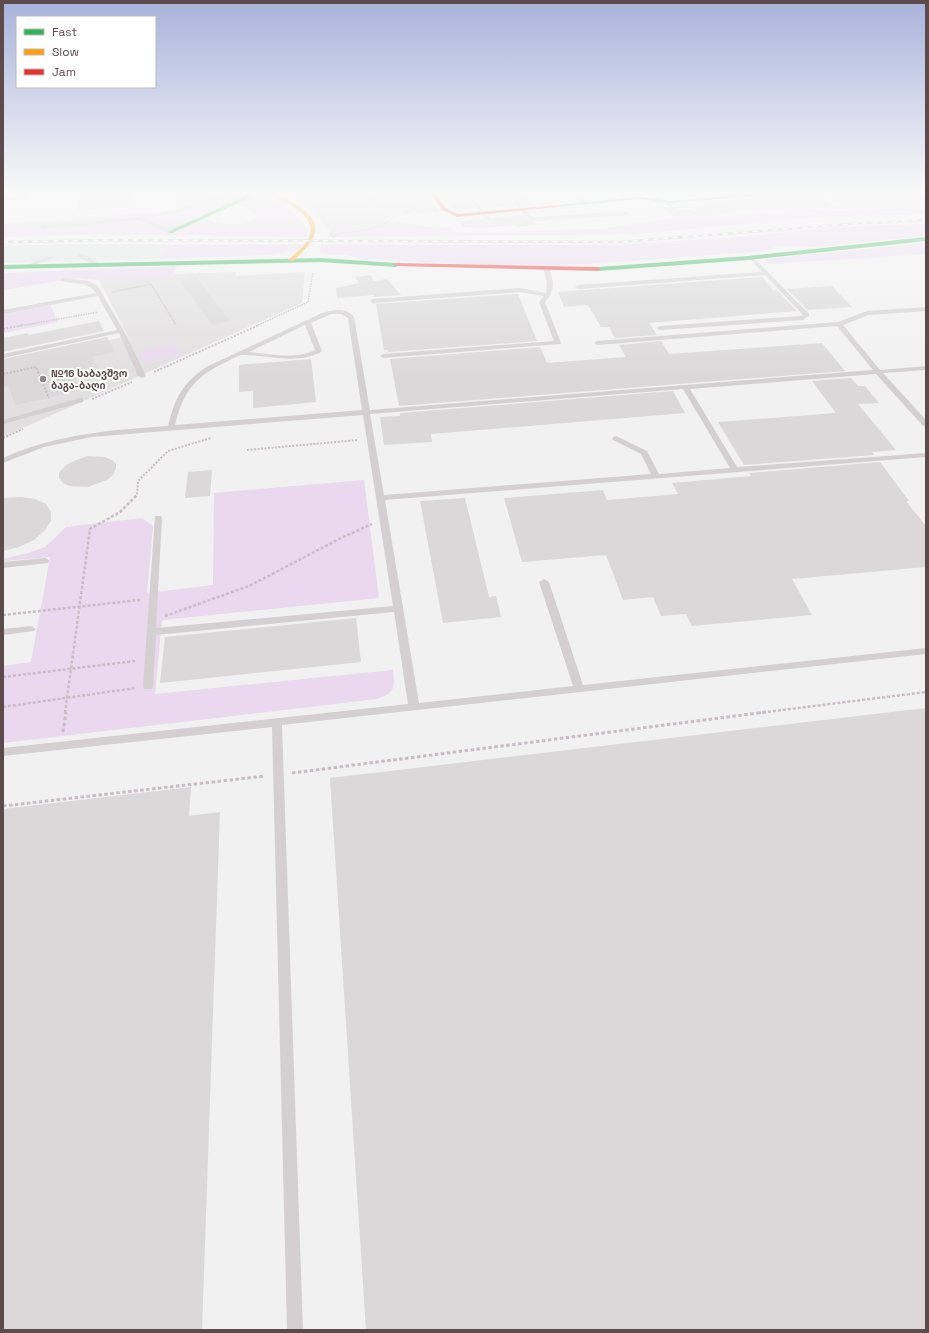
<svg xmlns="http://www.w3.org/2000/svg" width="929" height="1333" font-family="'Space Grotesk','Noto Sans Georgian',sans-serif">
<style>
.commercial{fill:#dfe2e3}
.education{fill:#e1dfe0}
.green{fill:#e9d8ee}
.building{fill:#dad8d8}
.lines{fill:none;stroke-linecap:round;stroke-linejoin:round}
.path-far3{stroke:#c8bdc6;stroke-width:1.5;stroke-dasharray:1.5 1;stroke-linecap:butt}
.path-far2{stroke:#c8bdc6;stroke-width:2;stroke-dasharray:2 1.5;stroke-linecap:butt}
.path-far1{stroke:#c8bdc6;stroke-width:2.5;stroke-dasharray:3 2;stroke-linecap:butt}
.path{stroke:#c8bdc6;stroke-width:3;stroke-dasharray:3.5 2.5;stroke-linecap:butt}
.lane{fill:#d4d0d1;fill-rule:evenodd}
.fast{fill:#30b455;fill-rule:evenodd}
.slow{fill:#ff9f0a;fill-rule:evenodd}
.jam{fill:#e5322d;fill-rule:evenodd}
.rail-casing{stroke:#ccc9c9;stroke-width:2.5}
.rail{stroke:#fff;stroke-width:1.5;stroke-dasharray:5;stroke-linecap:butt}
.poi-dot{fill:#908486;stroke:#fff;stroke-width:1.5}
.labels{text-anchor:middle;stroke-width:4;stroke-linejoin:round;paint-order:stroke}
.far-poi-label{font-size:10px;font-weight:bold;fill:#5c4a4c;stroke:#fff;text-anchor:start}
</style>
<rect width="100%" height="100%" fill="#f1f1f1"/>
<polygon class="commercial" points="35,245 144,244 165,245 160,259 3,263 3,246"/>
<g class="education">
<polygon points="280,191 427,191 433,201 394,213 378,225 341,233 334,233 330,231 307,207"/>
<polygon points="235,272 236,276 305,272 302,303 3,437 3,360 70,349 128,336 99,280 119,276"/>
</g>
<g class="green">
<path d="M174,191H214L224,194H247L198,218C218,224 239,229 258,216L238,203L257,192C275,202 306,213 308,237L96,234L3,237V224L34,221L41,222L178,210Z"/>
<path d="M818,191H860L864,194L898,191L908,197L926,195V214L821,217L637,234L328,237L330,231C341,236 374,228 384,220L436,228L452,227L454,233L600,229L658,220L719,213L723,217L794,210L789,205L802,204L809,209L843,206L832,197L845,195C836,190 826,196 818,191Z"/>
<path d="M926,224V236L810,247H775L769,251L588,264L557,265H488L359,259C345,251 332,258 320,252L321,245H608L728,238L850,226Z"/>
<polygon points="926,243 926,254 769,264 765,259"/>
<polygon points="165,245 305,245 295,251 268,255 160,259"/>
<polygon points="176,266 172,278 97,280 77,278 3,290 3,273"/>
<polygon points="50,305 58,322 3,333 3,314"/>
<polygon points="174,344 181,354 144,363 138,352"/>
<path d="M364,480L379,598L162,620L155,694L393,670C395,688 395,693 377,699L3,743V666L31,662L50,557L3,561V559L28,553L45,547L66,527L142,518L153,526L147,593L213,585L214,493Z"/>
</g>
<g class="building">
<polygon points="78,191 130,191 131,206 78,211"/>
<polygon points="438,191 461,191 463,195 442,196"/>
<polygon points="469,191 503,191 515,206 484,208"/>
<polygon points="511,191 519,191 530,204 523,205"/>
<polygon points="670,191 749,191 671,197 677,197"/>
<polygon points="804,191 816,199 823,198 833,206 812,208 809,206 771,210 770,209 673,217 661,205 665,206 674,214 692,214 696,211 693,208 678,208 675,206 797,195 802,194"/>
<polygon points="425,193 439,211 400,215"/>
<polygon points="468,201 475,209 463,210 452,208 448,203"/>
<polygon points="524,215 529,221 535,222 537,225 517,227 516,225 473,229 472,227 462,227 459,221 484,219 487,222 491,222 492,218"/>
<polygon points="371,275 374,281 387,279 401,295 374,297 374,295 337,298 336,288 359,283 355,277"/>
<polygon points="762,277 773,290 777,290 797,311 649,323 657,335 615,338 609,327 601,327 588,305 564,307 558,292"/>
<polygon points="197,278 230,321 212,325 180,281"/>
<polygon points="832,286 852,307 807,310 787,289"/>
<polygon points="518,294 537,341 388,352 388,350 384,350 376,304"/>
<polygon points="99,321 104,331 3,352 3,338 28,333 29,335"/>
<polygon points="107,337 115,352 92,357 98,370 72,376 80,390 16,405 8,386 3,387 3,359"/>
<polygon points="661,341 669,354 822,343 845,371 399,406 390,359 540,347 547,363 626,357 619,345"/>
<polygon points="311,359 316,402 253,408 253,391 239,392 239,365"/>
<polygon points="851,378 858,386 865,386 879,403 858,404 896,450 872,452 874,455 744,465 718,422 836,413 812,381"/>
<polygon points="673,391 685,413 431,434 432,442 384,445 380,417 400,416 400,413"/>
<polygon points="87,456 105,457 112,460 116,464 116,469 113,475 107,480 88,487 69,486 63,483 59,478 59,473 63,468 69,463"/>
<polygon points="880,462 909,501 906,501 926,526 926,567 792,579 812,615 692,626 686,614 661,616 653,597 623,600 606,555 522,562 504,498 603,490 607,500 678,494 672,483 751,476 749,473"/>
<polygon points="212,470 210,496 185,498 188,472"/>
<polygon points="21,497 35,499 46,504 51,512 51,521 45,530 34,540 19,547 3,551 3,498"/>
<polygon points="465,498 489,597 496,596 501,617 443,623 420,501"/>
<polygon points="356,618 361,662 160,683 165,637"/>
<polygon points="926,708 926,1330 366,1330 330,778"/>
<polygon points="191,787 189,816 220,812 202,1330 3,1330 3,809"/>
</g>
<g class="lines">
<g class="path-far3">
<polyline points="802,209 813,211 861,213 897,209 926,212"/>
<polyline points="329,234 336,235 333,238"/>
<polyline points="336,235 383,226 397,214 425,206"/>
<polyline points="112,292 151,284 176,325"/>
<polyline points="19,326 98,312"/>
<polyline points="256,326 308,302 313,272"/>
</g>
<g class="path-far2">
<polyline points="3,329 24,325"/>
<polyline points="154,372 259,325"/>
<polyline points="3,374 36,367 49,398"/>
<polyline points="92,399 132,382"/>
<polyline points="3,438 23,429"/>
<polyline points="247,450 358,440"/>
<polyline points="135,497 137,495 138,481 168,451 211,438"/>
</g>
<g class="path-far1">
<polyline points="3,615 140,600"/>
<polyline points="165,616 249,586 341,538 372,524"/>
<polyline points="3,677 135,661"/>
<polyline points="3,707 135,688"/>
<polyline points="65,713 90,529 120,512 136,496"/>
<polyline points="758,713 926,692"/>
</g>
<g class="path">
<polyline points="63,732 66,712"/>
<polyline points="292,773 766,712"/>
<polyline points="3,806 265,776"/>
</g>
<g class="lane">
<polygon points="27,191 29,192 29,198 3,202 3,198 24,196 24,194 3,196 3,192"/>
<polygon points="199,191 204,191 227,202 145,219 172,231 172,233 170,234 139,220 43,229 40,227 43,225 133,218 217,201"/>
<polygon points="366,191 370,191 376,203 372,203"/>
<polygon points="462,191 467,191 491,219 491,221 487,221 469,199 437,202 434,200 437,198 466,196"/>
<polygon points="504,191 509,191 532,217 540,217 626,211 629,213 626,215 540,221 530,220"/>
<polygon points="569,191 574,191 586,203 586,205 582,205"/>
<polygon points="618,191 623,191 630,198 630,200 626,200"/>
<polygon points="807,191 813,191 822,197 817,198"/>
<polygon points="664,201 668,201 677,210 692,209 695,211 692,213 674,213 664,203"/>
<polygon points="80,254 88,257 102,265 97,266 78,257 78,255"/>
<polygon points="50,256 55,257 27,268 22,267"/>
<polygon points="752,256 809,314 809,316 803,320 660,330 657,328 660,326 801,316 803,315 765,275 578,289 575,287 578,285 762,272 749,258"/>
<path d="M546,266L549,268C554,282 555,291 545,302L561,343L560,344L383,358L380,356L383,354L554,341L539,302L544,296L520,292L373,303L370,301L373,299L520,288L546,293L547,282L543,268Z"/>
<path d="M63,278L88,281L97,285L124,331L146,376L142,378L138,376L119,333L3,358V354L117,330L98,296L3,314V310L96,293C89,281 73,284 61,281L60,280Z"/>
<path d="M926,307V311L868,315L843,325L880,370L926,366V370L883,373L926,420V426H923L876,374L690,389L737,467L926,453V457L385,500L419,703L573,686L539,582L544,579L549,582L583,685L926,648V654L282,725L303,1330H287L272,727L3,756V748L408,704L394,612L156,635L153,686L152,689H144L143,686L155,516H161L162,518L156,628L393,606L363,415L92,437L44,447L3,463V458C56,434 111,430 168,426C175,398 182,384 206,367L322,313C333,310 345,307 354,317L370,410L873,370L837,326L597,345L594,343L597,341L838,322L867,311ZM331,314H341L348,318L362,410L175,425C183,393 193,378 224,363C229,361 237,355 243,355C271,355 295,365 321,352L322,351L311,323ZM305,325L315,350C295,360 270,354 249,352ZM683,389L730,468L659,474L647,451L616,436L612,438L613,440L641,454L651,474L384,495L370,414Z"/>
<polygon points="80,398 83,398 83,402 3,424 3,420"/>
<polygon points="45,558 48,559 49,561 48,563 3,568 3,562"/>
<polygon points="31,626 36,629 34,631 3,635 3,629"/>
</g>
<g class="fast">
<polygon points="252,191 257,191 245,200 172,233 167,232 241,198"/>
<polygon points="785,191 799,191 797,192 671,203 640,199 557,207 555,206 557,205 640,197 671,201"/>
<polygon points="926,237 926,241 748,260 598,271 595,269 598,267 748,256"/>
<polygon points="321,258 396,263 399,265 396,267 321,262 3,269 3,265"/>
</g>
<path class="slow" d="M267,191C274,190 282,196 289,200C326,221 321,235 293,261L288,260C295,253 305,247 309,237C319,213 280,202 267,191Z"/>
<g class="jam">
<polygon points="429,191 433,191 446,208 458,214 557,205 559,206 557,207 457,217 442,210"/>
<polygon points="396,263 598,267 601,269 598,271 394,266 394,264"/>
</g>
<defs>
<polyline id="rail" points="3,242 112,240 620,242 850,224 926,220"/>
</defs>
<use href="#rail" class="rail-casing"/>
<use href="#rail" class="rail"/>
</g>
<linearGradient id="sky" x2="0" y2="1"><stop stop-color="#a8b3db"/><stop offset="0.51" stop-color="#f9f9f9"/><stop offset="1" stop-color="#f9f9f9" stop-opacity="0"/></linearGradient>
<rect width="929" height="377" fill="url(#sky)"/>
<circle class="poi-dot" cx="43" cy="379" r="4"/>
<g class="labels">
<g class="far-poi-label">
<text x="51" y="377">№16 საბავშვო<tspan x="51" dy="12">ბაგა-ბაღი</tspan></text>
</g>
</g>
<rect width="929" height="1333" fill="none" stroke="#5c4a4c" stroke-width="8"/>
<rect x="16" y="16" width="140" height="72" fill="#ffffff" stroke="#beb7b7"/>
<rect x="24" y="29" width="20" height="6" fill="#30b455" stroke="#beb7b7"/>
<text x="52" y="36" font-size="12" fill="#5c4a4c">Fast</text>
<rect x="24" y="49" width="20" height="6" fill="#ff9f0a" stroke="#beb7b7"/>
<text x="52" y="56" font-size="12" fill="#5c4a4c">Slow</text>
<rect x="24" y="69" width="20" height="6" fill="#e5322d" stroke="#beb7b7"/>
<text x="52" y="76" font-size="12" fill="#5c4a4c">Jam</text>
</svg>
